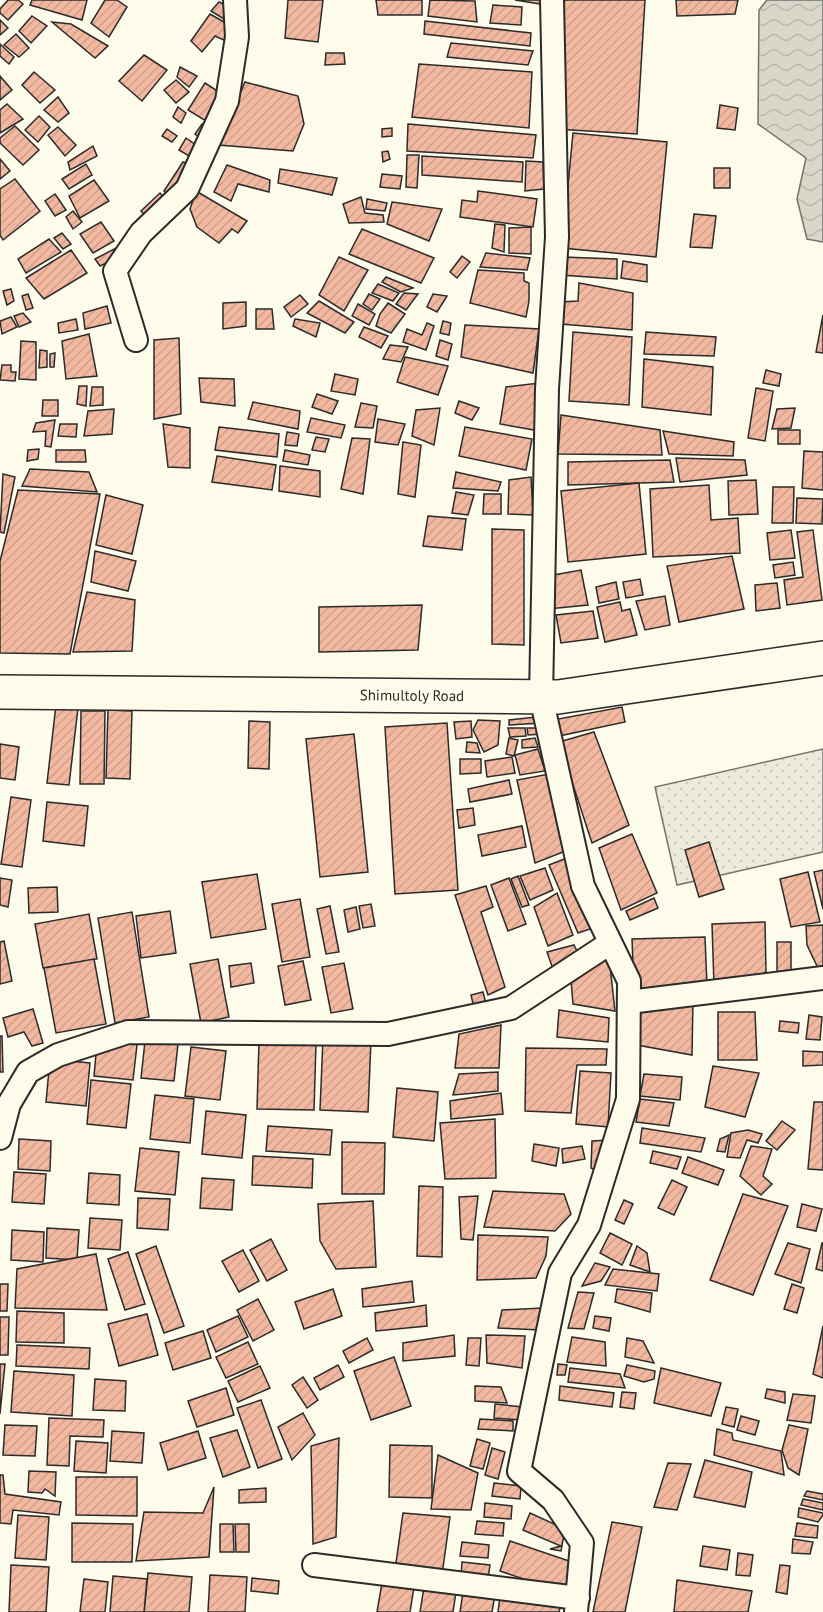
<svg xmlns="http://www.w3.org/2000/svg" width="823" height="1612" font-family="'PT Sans',sans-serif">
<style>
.park{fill:url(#park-dots);stroke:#74746e;stroke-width:1.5}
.water{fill:url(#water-waves);stroke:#74746e;stroke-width:1.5}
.building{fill:url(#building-hatch);stroke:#2b2b2b;stroke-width:1.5}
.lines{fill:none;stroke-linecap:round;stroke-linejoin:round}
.minor-casing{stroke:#2b2b2b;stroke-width:26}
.primary-casing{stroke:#2b2b2b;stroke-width:36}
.minor{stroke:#fdfbea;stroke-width:22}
.primary{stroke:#fdfbea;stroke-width:33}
.labels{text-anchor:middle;stroke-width:4.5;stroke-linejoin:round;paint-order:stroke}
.street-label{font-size:15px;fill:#2b2b2b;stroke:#fdfbea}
</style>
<defs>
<pattern id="park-dots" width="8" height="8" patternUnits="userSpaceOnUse" patternTransform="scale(1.5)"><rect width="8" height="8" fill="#ecebdb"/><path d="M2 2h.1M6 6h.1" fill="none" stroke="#cbcabc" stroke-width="1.8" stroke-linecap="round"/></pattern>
<pattern id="water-waves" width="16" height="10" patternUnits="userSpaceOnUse" patternTransform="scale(1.5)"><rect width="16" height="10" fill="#d8d7c9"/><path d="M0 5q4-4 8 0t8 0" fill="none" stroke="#bab9ad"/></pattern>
<pattern id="building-hatch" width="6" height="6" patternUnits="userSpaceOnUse" patternTransform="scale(1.5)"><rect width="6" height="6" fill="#f2b8a0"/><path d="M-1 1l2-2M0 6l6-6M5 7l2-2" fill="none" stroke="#d09e8a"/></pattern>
</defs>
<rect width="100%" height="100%" fill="#fdfbea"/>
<polygon class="park" points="823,749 823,852 677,885 655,787"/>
<polygon class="water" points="767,0 823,0 823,242 807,239 797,199 806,158 758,124 759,10"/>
<g class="building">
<polygon points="8,0 18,0 23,4 8,20 0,13 0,9"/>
<polygon points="32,0 87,0 82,20 30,5"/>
<polygon points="105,0 117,0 127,7 109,37 91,23"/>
<polygon points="288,0 323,0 318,42 285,38"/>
<polygon points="376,0 422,0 422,15 378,15"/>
<polygon points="430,0 475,1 477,22 428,16"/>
<polygon points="515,0 547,0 547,5"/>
<polygon points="563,0 645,0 637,134 555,129"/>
<polygon points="676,0 738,0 735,14 677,16"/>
<polygon points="219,2 228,6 232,24 211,11"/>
<polygon points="493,5 522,7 521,25 490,23"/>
<polygon points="210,14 231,26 228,42 215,36 202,52 191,41"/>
<polygon points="32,16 47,26 31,43 19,31"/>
<polygon points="0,20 8,28 0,35"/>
<polygon points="425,21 531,33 530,46 424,34"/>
<polygon points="52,22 71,24 108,46 95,58"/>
<polygon points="16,34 29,48 19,57 4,45"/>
<polygon points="451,43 533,51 528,65 447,57"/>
<polygon points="0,44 14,57 9,64 0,56"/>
<polygon points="326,53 344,53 345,64 325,65"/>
<polygon points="144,55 167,70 142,101 119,81"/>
<polygon points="419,64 532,72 529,128 412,117"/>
<polygon points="180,67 197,76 189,87 177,77"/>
<polygon points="34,72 55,90 40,103 22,85"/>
<polygon points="0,76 12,90 0,100"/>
<polygon points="176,80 189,92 176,103 164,90"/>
<polygon points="245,82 298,96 304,124 293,151 218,145"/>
<polygon points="205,83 222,94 206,121 188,110"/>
<polygon points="58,97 69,113 58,122 44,110"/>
<polygon points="7,104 23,119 0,133 0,110"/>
<polygon points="720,105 738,108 735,130 717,128"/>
<polygon points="178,107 186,113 181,123 173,117"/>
<polygon points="39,116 50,127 38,142 25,130"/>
<polygon points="202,124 209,128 200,138 195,134"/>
<polygon points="408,124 536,135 533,158 407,151"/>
<polygon points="15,126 39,150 23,165 0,143 0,138"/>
<polygon points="58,127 76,145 65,156 48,135"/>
<polygon points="392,128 392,136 382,137 382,129"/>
<polygon points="167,129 177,136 172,142 162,136"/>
<polygon points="573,133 667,142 656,257 562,248"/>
<polygon points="186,138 196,145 189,156 179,150"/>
<polygon points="93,146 97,156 70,170 68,162"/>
<polygon points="388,151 390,159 383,162 382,152"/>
<polygon points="407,155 419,155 417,188 406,187"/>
<polygon points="422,156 523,162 522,182 422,175"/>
<polygon points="0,159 10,171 0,179"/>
<polygon points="526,161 543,162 544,189 525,191"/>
<polygon points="183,162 196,166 171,200 164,191"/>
<polygon points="86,164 92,175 69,189 62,179"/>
<polygon points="227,165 270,180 269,192 238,184 231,201 214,192"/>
<rect x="714" y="168" width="16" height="20"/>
<polygon points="280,169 337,178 332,195 278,183"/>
<polygon points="382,174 402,176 400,189 380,187"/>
<polygon points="15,179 40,211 3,240 0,235 0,189"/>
<polygon points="94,180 109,201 80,218 69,196"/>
<polygon points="196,191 247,221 238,233 232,229 219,243 197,227 190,209"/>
<polygon points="478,191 537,199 533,227 460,217 462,200 477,202"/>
<polygon points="160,193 169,203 149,219 141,211"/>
<polygon points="55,194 66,210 55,216 45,201"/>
<polygon points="361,197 365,213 383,215 384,222 349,223 343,204"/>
<polygon points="367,199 387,203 385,211 366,209"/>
<polygon points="392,202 442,209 429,241 387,224"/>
<polygon points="73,211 82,222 73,229 66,217"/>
<polygon points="694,214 716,216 712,248 690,247"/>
<polygon points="101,222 114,241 93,253 80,234"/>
<polygon points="495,224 505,225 504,252 492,248"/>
<polygon points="531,227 531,254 509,253 509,228"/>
<polygon points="362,229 434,258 421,283 349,254"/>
<polygon points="62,233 71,244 63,249 54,238"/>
<polygon points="49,239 61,252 26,273 18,259"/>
<polygon points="116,248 119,257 100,266 95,259"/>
<polygon points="71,250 87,273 44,299 26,278"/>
<polygon points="486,253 530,258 527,270 480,267"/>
<polygon points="462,256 470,262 457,278 450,272"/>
<polygon points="339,257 368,270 344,311 319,295"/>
<polygon points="562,257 617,259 617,279 561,275"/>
<polygon points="623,261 647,265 647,282 621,278"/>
<polygon points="478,270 524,273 524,281 529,283 529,301 526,317 470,303"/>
<polygon points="386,277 413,288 401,292 382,282"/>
<polygon points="579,283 633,293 632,330 561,324 561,302 578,301"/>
<polygon points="378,284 399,293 393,301 372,293"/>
<polygon points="11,289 14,301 7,305 3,291"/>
<polygon points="404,293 418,294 406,310 396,304"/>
<polygon points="28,294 33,308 26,310 22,296"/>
<polygon points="369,294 380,299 372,310 363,304"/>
<polygon points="433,294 447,296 437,312 427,307"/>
<polygon points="300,295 308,304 291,317 284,307"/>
<polygon points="319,301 354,322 345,333 307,313"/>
<polygon points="246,302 246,326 223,329 223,303"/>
<polygon points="388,303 405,314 391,333 376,326 380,314"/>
<polygon points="358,304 375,314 369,325 352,316"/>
<polygon points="107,306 111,323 85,329 83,313"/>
<polygon points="256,309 272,309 274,329 256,329"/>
<polygon points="23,313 31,322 19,327 14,316"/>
<polygon points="823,315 823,353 816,352"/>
<polygon points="11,317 17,327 2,334 0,321"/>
<polygon points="76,319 78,330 59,333 58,323"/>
<polygon points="295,319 320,323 316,337 293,326"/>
<polygon points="443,321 451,323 449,335 440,333"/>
<polygon points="427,323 434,326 426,350 403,342 407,329 422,335"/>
<polygon points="465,325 539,329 533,373 461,357"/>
<polygon points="364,327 388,336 381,348 359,337"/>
<polygon points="573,332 632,337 629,405 569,401"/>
<polygon points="646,332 716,337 714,356 644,354"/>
<polygon points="89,334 97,376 66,379 62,341"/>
<polygon points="179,338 181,414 154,419 154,340"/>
<polygon points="440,340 452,344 448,360 436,356"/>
<polygon points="21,341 36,342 36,380 19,379"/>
<polygon points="390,345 408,347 401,362 383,359"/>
<polygon points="40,350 47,351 47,367 39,368"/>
<polygon points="55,353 54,367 50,367 50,354"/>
<polygon points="405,357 448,366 438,395 397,382"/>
<polygon points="644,359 713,367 711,415 642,407"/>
<polygon points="2,365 11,365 11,372 16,372 15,381 0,380"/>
<polygon points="766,370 781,374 779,386 763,383"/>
<polygon points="335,374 358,379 355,395 331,391"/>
<polygon points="199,378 234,379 235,406 201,402"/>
<polygon points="539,383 540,431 500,424 506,387"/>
<polygon points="79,386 87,386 86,406 77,404"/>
<polygon points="92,387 103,387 103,405 90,406"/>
<polygon points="756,388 773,391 765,441 748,438"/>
<polygon points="317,394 338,401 332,414 312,407"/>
<polygon points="43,400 58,400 58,416 42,416"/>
<polygon points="459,401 479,408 472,420 455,413"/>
<polygon points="253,402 300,411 298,429 248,419"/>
<polygon points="361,403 377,406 373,428 355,427"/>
<polygon points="440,408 434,445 412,436 416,410"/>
<polygon points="795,408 791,428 772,429 777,409"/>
<polygon points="114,409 112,434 84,436 88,411"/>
<polygon points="561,415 660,430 662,455 558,454"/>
<polygon points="311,418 345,425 341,438 307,432"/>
<polygon points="378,419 405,424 398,445 375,442"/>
<polygon points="55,420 51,447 45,446 46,431 33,432 36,423"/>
<polygon points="60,424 77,424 76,437 58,436"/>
<polygon points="163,424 190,428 190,468 168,467"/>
<polygon points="219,427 279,434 277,457 215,450"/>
<polygon points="465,427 532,439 526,470 459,456"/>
<rect x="778" y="430" width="22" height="14"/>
<polygon points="663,431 734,442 733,456 669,454"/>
<polygon points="287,432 299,434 297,446 285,445"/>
<polygon points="316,437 329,439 325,452 312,450"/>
<polygon points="352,438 370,439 363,494 341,489"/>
<polygon points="403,442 421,445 415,497 398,494"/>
<polygon points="39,449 38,459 27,461 28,450"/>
<polygon points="56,450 85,450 86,462 56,462"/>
<polygon points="285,450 310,455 308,465 283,461"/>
<polygon points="804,451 823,452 823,490 802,488"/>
<polygon points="217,456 276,465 272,490 212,482"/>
<polygon points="676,458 745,460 747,475 680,482"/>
<polygon points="670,460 674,482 568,485 568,462"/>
<polygon points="280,466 320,471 320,497 279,491"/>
<polygon points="30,469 89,472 97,492 22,486"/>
<polygon points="456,472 501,482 498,491 453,488"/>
<polygon points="3,474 15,477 4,533 0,532"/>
<polygon points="531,477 533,515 508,514 509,480"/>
<polygon points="756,480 758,514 729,515 728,481"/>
<polygon points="639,483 646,554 568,562 561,491"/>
<polygon points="709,485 711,520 738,518 740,553 653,557 650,489"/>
<polygon points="773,487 794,487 793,523 772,523"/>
<polygon points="18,490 100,494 70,654 0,653 0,561"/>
<polygon points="456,492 474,495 468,515 452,513"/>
<polygon points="484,494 501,494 501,514 483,514"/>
<polygon points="106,495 143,505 132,554 96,545"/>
<polygon points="797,498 823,499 822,524 796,523"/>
<polygon points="428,516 466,519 462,550 423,546"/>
<polygon points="492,529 524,530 524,645 492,644"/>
<polygon points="791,530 795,558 770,560 767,533"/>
<polygon points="813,530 822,600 787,605 784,580 803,577 797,532"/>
<polygon points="95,551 136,561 128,591 91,582"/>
<polygon points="732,556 744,609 679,622 667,566"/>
<polygon points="793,562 795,575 775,578 773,565"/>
<polygon points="581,570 588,605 548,609 548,576"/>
<polygon points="640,579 643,595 626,598 623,582"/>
<polygon points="616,582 619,599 599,603 596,587"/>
<polygon points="777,583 780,608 756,611 755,585"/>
<polygon points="87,592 135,600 132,651 73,652"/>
<polygon points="665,596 670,625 645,630 636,601"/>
<polygon points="620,602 622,611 630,609 637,635 605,642 597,607"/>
<polygon points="422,605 418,650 319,652 319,607"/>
<polygon points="593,611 598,638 561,643 556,615"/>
<polygon points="56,705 78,708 69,785 47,783"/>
<polygon points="622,707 625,722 559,736 558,719"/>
<polygon points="108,710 132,711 130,779 106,778"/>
<polygon points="81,711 105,711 104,784 80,784"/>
<polygon points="536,717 541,723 509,725 509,720"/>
<polygon points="478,720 500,721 498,745 484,752 473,730"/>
<polygon points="249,721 270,722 269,769 248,768"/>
<polygon points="471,721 472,737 456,739 454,722"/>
<polygon points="447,723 458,890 395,894 385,727"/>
<polygon points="508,728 525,728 526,736 510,737"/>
<polygon points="527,728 539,728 542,734 528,735"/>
<polygon points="594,732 629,825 592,843 559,742"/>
<polygon points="354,734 368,872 320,877 306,739"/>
<polygon points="509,738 518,740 514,756 506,754"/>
<polygon points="535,738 538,747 522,748 522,740"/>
<polygon points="467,742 477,743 480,753 466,752"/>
<polygon points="0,744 19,747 15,780 0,778"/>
<polygon points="538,749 545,771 520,775 515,755"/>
<polygon points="512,757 515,773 487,777 485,761"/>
<polygon points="460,759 481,759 481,773 460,774"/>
<polygon points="549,774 568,850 535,863 517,780"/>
<polygon points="509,780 512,794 470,802 468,789"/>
<polygon points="11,797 31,800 22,867 1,864"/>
<polygon points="47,802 88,806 84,846 43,841"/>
<polygon points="473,808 475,825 459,828 457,810"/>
<polygon points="522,826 526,847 482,856 478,835"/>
<polygon points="632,834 657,893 621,910 599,848"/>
<polygon points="709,842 724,889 699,897 685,850"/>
<polygon points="572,856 596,927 578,933 549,865"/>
<polygon points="545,868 553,890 530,900 520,876"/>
<polygon points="823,870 823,909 814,872"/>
<polygon points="808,872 820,922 791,927 780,879"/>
<polygon points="257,874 266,929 211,938 202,882"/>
<polygon points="518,876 529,905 522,907 511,879"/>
<polygon points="0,878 12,880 8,907 0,905"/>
<polygon points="509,878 526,924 508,931 491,885"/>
<polygon points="486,886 493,907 481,912 505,987 488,995 455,895"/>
<polygon points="57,887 58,912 29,913 28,888"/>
<polygon points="557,893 573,935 548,946 534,907"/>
<polygon points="654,898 658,908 630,920 626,911"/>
<polygon points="300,899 310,957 282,962 272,904"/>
<polygon points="371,904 375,926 363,928 359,906"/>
<polygon points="330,906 339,952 326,954 317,909"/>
<polygon points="356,907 360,929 348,932 344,910"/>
<polygon points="170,911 176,953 141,958 136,916"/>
<polygon points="132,912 149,1017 115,1023 98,918"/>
<polygon points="89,914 97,959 43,968 35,924"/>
<polygon points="765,922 766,971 757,985 714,986 712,924"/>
<polygon points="823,925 823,969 818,968 807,945 806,926"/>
<polygon points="705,937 707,986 634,989 632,939"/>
<polygon points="4,941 12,981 0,984 0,942"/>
<polygon points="777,942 791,942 791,977 777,978"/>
<polygon points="574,945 580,957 554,972 547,952"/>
<polygon points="609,957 615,1011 573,1004 571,980"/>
<polygon points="94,959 106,1024 56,1033 44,968"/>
<polygon points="218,959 229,1017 201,1023 190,964"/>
<polygon points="303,961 311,1000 285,1005 278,966"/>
<polygon points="251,963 254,983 231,987 229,966"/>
<polygon points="344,963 353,1009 331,1013 322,967"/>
<polygon points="483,992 486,1004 474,1008 471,995"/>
<polygon points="693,1000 692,1055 637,1045 635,1002"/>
<polygon points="33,1009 43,1043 32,1046 24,1032 8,1037 3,1018"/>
<polygon points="559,1010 609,1018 608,1042 557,1037"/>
<polygon points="718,1012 755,1012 757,1060 718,1060"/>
<polygon points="809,1015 822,1017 820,1040 806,1039"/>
<polygon points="780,1021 799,1023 798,1033 779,1031"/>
<polygon points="501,1025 499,1068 455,1068 459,1034"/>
<polygon points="98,1032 138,1036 133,1080 94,1076"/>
<polygon points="0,1036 2,1036 3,1072 0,1072"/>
<polygon points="323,1038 371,1040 368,1112 320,1110"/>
<polygon points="145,1041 178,1044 174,1081 141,1078"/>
<polygon points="259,1041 316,1043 314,1110 257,1109"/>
<polygon points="191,1047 226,1051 220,1100 185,1096"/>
<polygon points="526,1048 607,1049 606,1065 577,1065 571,1113 525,1111"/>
<polygon points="803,1051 823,1052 823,1065 803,1066"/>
<polygon points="50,1059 90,1063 86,1106 46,1102"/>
<polygon points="713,1066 759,1073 745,1117 705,1107"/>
<polygon points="580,1071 611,1073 608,1127 576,1124"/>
<polygon points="498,1072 498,1091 453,1095 459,1074"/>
<polygon points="644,1074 682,1077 680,1100 640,1096"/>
<polygon points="91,1080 131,1084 126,1128 87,1124"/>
<polygon points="397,1088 438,1092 434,1141 393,1137"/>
<polygon points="501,1093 503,1114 451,1119 450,1101"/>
<polygon points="155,1095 194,1099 190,1143 150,1139"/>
<polygon points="640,1099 674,1103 669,1126 636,1122"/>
<polygon points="814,1102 823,1102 823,1170 808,1169"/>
<polygon points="206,1111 246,1115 242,1158 202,1154"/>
<polygon points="495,1119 496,1178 445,1179 440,1123"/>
<polygon points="782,1121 795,1130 777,1150 766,1141"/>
<polygon points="268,1126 332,1130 330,1155 266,1151"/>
<polygon points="642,1128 705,1138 701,1152 640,1143"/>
<polygon points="748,1130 762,1134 758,1143 747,1140 740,1158 727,1157 731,1133"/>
<polygon points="729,1135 725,1152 717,1151 720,1139"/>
<polygon points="19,1139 51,1141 50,1171 18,1169"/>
<polygon points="610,1140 599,1172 591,1168 592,1141"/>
<polygon points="342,1142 385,1143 384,1194 342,1194"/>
<polygon points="534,1144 559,1148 556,1166 532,1161"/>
<polygon points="582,1146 585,1159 563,1163 562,1149"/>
<polygon points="751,1146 772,1149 763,1176 772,1184 761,1195 740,1176"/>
<polygon points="140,1148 179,1152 175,1195 135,1191"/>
<polygon points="653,1151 681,1157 677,1169 650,1163"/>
<polygon points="253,1156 313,1159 312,1188 252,1185"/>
<polygon points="688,1157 724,1170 718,1185 682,1173"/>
<polygon points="14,1172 46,1174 44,1204 12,1202"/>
<polygon points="89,1173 120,1175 119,1205 87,1203"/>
<polygon points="202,1178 234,1180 232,1210 200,1208"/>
<polygon points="672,1180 687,1187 674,1215 658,1208"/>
<polygon points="419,1186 443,1187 442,1257 417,1256"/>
<polygon points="493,1191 564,1194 571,1214 555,1231 484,1227"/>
<polygon points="743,1194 788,1206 753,1295 710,1280"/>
<polygon points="478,1196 473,1240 461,1239 459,1197"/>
<polygon points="138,1198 170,1199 168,1230 137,1228"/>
<polygon points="624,1200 633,1204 624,1224 615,1220"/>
<polygon points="373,1201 376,1267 336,1269 320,1241 318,1204"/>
<polygon points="802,1204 822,1209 816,1231 797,1227"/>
<polygon points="90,1218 122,1220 120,1250 88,1248"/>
<polygon points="47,1228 79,1230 77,1260 46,1258"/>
<polygon points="12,1230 44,1232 43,1262 11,1260"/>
<polygon points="610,1233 632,1244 622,1265 600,1253"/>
<polygon points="478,1235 548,1237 546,1256 536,1278 477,1280"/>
<polygon points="271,1239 287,1270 267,1281 250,1250"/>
<polygon points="788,1243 810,1249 801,1283 775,1274"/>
<polygon points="822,1243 823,1243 823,1271 816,1269"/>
<polygon points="156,1246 184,1326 164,1333 136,1254"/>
<polygon points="637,1246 647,1253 650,1272 630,1265"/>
<polygon points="243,1250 259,1281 239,1292 222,1261"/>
<polygon points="128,1252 145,1304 125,1310 108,1259"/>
<polygon points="96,1254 107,1310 15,1308 17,1269"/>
<polygon points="595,1263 610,1267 601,1281 582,1286"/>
<polygon points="613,1269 659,1274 657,1291 605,1285"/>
<polygon points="412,1281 414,1302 363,1307 362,1289"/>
<polygon points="0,1284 8,1284 7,1311 0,1311"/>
<polygon points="792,1284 804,1288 797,1313 784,1309"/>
<polygon points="333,1289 342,1316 304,1329 295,1302"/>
<polygon points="617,1289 652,1293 650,1312 615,1302"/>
<polygon points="578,1292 594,1293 584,1329 568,1328"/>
<polygon points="258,1299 274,1330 253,1341 237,1310"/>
<polygon points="426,1305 427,1326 376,1331 375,1313"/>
<polygon points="543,1308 540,1330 498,1328 502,1310"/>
<polygon points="17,1311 64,1313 64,1343 16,1342"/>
<polygon points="147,1314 158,1355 119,1366 108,1324"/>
<polygon points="238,1316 248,1337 216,1352 207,1330"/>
<polygon points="595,1316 611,1318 609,1331 593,1328"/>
<polygon points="0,1317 9,1317 8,1355 0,1355"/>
<polygon points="823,1326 823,1378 813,1374"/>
<polygon points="203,1331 211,1358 173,1370 165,1343"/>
<polygon points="454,1335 455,1356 403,1361 403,1343"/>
<polygon points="486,1335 525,1336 522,1368 487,1363"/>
<polygon points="572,1337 605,1342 606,1366 567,1362"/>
<polygon points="367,1338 373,1350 349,1363 343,1351"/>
<polygon points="468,1338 481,1338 479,1366 466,1365"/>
<polygon points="627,1338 643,1341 654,1363 625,1357"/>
<polygon points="248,1342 258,1364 226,1378 216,1357"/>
<polygon points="17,1345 90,1348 89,1369 16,1366"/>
<polygon points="394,1357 411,1406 371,1420 354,1371"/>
<polygon points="0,1364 5,1364 0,1414"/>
<polygon points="558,1364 567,1365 565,1375 557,1375"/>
<polygon points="338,1365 344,1377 320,1390 314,1378"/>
<polygon points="627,1365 655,1371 654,1379 644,1382 624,1376"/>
<polygon points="260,1366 270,1388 238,1402 228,1381"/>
<polygon points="570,1368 620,1374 625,1388 568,1382"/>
<polygon points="661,1368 721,1383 711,1416 654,1403"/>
<polygon points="14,1371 74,1375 72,1416 11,1412"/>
<polygon points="303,1377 318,1400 307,1408 292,1385"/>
<polygon points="95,1379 126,1381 125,1411 93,1410"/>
<polygon points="475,1386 501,1387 507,1403 475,1401"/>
<polygon points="560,1386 614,1393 612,1407 559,1400"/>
<polygon points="226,1388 234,1415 197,1427 188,1401"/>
<polygon points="767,1389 785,1392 785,1403 765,1398"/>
<polygon points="622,1392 636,1393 634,1409 620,1407"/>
<polygon points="793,1394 815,1396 811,1423 787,1420"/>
<polygon points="261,1400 282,1459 258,1468 237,1408"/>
<polygon points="495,1404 523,1407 521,1420 494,1418"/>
<polygon points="726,1407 738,1409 734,1427 722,1424"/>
<polygon points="303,1413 315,1435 292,1460 278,1427"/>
<polygon points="741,1416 759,1421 755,1435 737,1430"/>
<polygon points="49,1418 104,1420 103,1437 70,1436 69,1466 47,1465"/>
<polygon points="480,1419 513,1421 513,1431 478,1429"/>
<polygon points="5,1425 37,1426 35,1456 3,1455"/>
<polygon points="789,1425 808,1429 799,1475 788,1468 782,1450"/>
<polygon points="717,1429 732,1433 733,1440 781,1451 784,1475 714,1455"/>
<polygon points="237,1430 250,1467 223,1477 210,1438"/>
<polygon points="112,1431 144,1433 142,1463 110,1461"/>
<polygon points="198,1431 206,1458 168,1470 160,1443"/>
<polygon points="339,1438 336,1537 313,1544 311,1446"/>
<polygon points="477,1439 490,1443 483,1469 470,1466"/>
<polygon points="76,1441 108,1443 106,1473 74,1471"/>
<polygon points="390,1445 432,1446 432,1498 389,1497"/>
<polygon points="492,1448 505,1452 498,1479 485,1475"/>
<polygon points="438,1455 478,1473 471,1510 431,1509"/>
<polygon points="705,1460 752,1472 745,1507 694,1497"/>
<polygon points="668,1463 691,1464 677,1510 654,1507"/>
<polygon points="29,1471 56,1472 55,1496 45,1489 42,1493 28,1492"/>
<polygon points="0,1475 3,1475 5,1494 61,1502 59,1515 13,1510 11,1524 0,1523"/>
<polygon points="76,1477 137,1477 137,1516 76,1515"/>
<polygon points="494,1483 521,1486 520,1499 492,1496"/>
<polygon points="214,1487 209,1557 136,1561 144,1512 203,1513"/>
<polygon points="266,1488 266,1502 239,1503 239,1490"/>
<polygon points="807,1491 823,1494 823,1500 804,1496"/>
<polygon points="803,1499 823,1503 823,1510 801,1505"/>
<polygon points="485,1503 512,1506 511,1519 484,1517"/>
<polygon points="799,1508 823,1513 823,1515 818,1522 798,1517"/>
<polygon points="403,1513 450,1517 442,1575 396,1563"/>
<polygon points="530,1513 565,1529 561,1551 550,1549 561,1546 523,1530"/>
<polygon points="18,1515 49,1517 46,1560 15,1558"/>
<polygon points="477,1521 504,1523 503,1536 475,1534"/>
<polygon points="612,1522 642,1527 625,1612 593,1612"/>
<polygon points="72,1523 133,1524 132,1562 72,1562"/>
<polygon points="797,1523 818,1526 817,1538 795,1536"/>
<polygon points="220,1524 233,1524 234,1552 220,1552"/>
<polygon points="235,1524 249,1524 249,1552 236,1552"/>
<polygon points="793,1539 813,1542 810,1554 792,1553"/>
<polygon points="510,1541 578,1564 568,1594 500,1571"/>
<polygon points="462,1542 489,1545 488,1558 460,1556"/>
<polygon points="703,1546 730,1550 727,1570 700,1566"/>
<polygon points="738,1553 753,1555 750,1576 736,1575"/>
<polygon points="462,1562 490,1565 488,1578 461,1576"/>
<polygon points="11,1565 49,1567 46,1612 9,1612"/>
<polygon points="780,1565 790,1566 787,1594 776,1592"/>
<polygon points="148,1573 192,1577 189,1612 144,1612"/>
<polygon points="210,1575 247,1577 245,1612 208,1612"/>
<polygon points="113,1576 147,1579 144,1612 110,1612"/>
<polygon points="383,1577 415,1581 410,1612 377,1612"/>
<polygon points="252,1578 279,1581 278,1594 251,1591"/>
<polygon points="84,1579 108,1582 105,1612 80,1612"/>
<polygon points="677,1580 752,1591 748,1612 674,1612"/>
<polygon points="424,1587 456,1592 453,1612 420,1612"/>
<polygon points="501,1589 562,1599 559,1612 498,1612"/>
<polygon points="463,1592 495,1595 492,1612 460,1612"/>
</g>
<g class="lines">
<defs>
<g id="minor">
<polyline points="552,0 557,237 547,389 541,697 583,886 629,981 628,1099 589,1225 560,1273 519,1471 553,1500 582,1543 576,1612"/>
<polyline points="136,340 115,271 141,233 187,189 227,101 237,37 235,0"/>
<polyline points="629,1002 823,978"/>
<polyline points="0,1138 9,1104 28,1072 58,1055 128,1032 388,1034 511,1008 610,943"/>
<polyline points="314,1565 578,1598"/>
</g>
<g id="primary">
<path id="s1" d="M0,692L558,697L823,658"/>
</g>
</defs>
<use href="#minor" class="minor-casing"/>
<use href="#primary" class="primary-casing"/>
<use href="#minor" class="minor"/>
<use href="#primary" class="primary"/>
</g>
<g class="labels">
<g class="street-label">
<text dy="5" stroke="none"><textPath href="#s1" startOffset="412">Shimultoly Road</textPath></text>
</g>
</g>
</svg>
